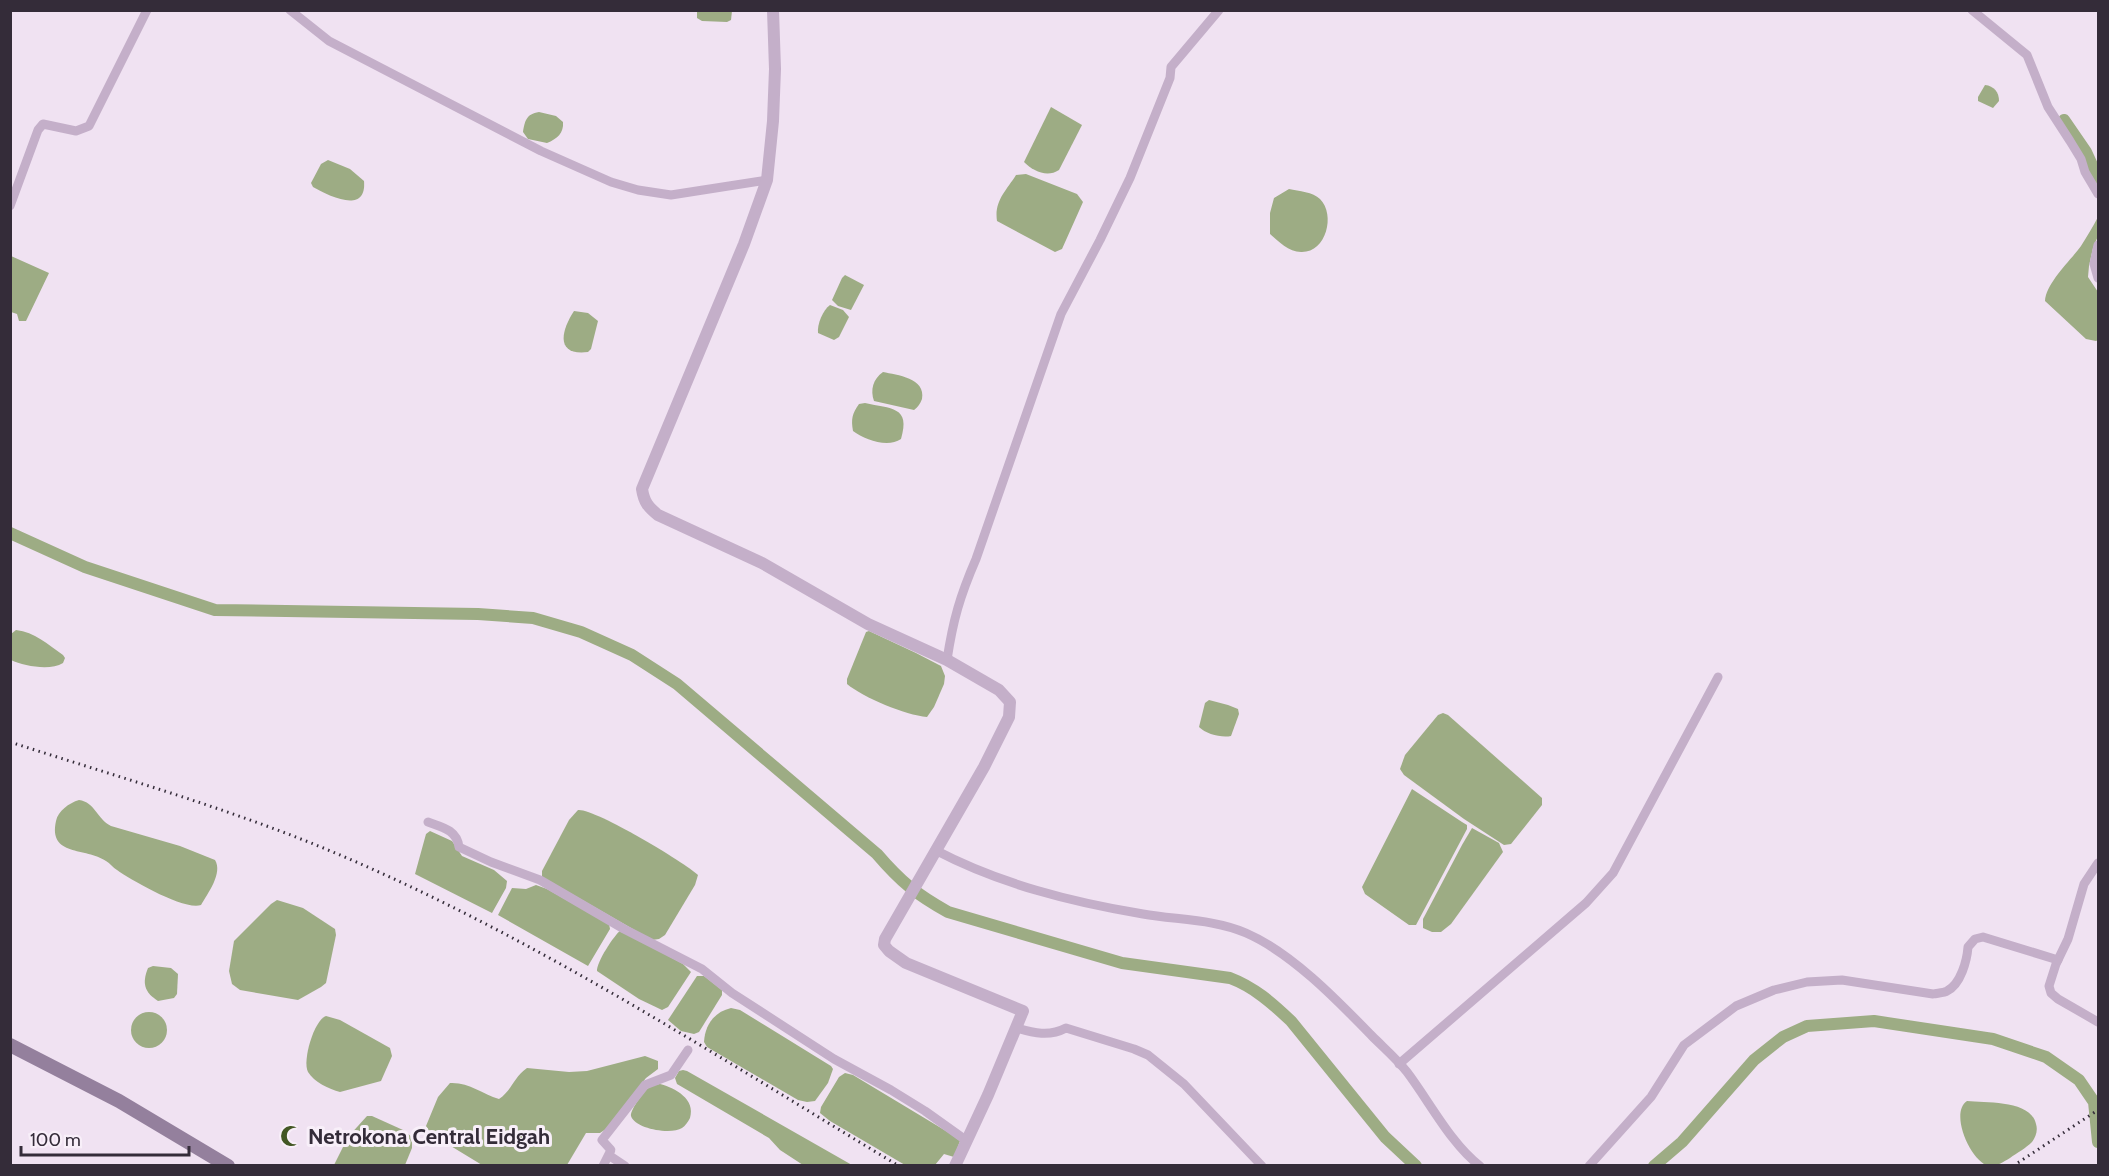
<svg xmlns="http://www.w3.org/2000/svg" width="2109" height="1176" font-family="Cabin,sans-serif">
<rect width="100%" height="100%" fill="#f0e2f2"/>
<!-- water -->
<g fill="#9dac84">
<path d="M 697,11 L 732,11 L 731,20 L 727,22 L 702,21 L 697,18 Z"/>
<path d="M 1985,85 C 1994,86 1999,92 1999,101 L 1993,108 L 1978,101 L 1978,97 Z"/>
<path d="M 1051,107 L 1082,125 L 1059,170 C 1047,178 1033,171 1024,162 Z"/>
<path d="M 539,112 L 556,116 L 563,122 C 564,133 557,139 547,143 L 528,139 L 523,132 C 525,121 526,114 539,112 Z"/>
<path d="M 328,160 L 350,169 L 364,181 C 367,215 329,196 313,187 L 311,183 L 321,164 Z"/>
<path d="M 1026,174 L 1077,194 L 1083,202 L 1062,249 L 1055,252 L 997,221 C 994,201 1006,191 1016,175 Z"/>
<path d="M 1289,189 C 1299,191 1313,192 1320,199 C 1336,215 1326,253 1301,252 C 1289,252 1278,241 1270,234 L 1270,213 L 1274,198 Z"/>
<path d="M 2098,217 L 2098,236 L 2093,248 L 2089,266 L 2088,277 L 2098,292 L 2098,340 L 2096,341 L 2086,339 L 2045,301 C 2046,283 2071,260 2081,246 C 2087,236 2093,227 2098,217 Z"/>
<path d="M 11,256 L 49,273 L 26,321 L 19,321 L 17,314 L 11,312 Z"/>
<path d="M 845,275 L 864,285 L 851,310 L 838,306 L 832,300 L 842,278 Z"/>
<path d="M 830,305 L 843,310 L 849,317 L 839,337 L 834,340 L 818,333 C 817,324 823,310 830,305 Z"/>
<path d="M 574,311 L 588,313 L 598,321 L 591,349 L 588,352 C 555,356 561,331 574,311 Z"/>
<path d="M 883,372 C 897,375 926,378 922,399 C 920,404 918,407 914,410 L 874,401 C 870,390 873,379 883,372 Z"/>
<path d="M 865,403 C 891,409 911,406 901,439 C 888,448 865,440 853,431 C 851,419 852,414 859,404 Z"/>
<path d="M 16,630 C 35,632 47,644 63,655 L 65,658 L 63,663 C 50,671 24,666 11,660 L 11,634 Z"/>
<path d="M 869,631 L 916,653 L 941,666 L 945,676 L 944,684 L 934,707 L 927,717 C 905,715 864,698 847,684 L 847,679 L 866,632 Z"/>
<path d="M 1209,700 L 1228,705 L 1238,709 L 1239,714 L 1231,736 C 1221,738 1206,734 1199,727 L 1205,703 Z"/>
<path d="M 1443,713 L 1448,715 L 1542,798 L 1542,805 L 1511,844 L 1504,845 L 1464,819 L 1404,775 L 1400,769 L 1405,755 L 1438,715 Z"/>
<path d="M 1412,789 L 1462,822 L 1467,825 L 1467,829 L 1416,925 L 1409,925 L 1365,894 L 1362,887 Z"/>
<path d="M 79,800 C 95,802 97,819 111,826 L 180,846 L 215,860 C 223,873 208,893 201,905 C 185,911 131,880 117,870 C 113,868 110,863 106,861 C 86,847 48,857 56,821 C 58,811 69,803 79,800 Z"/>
<path d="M 578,810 C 594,808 684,862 698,875 L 695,885 L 665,935 L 659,939 L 652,940 L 542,877 L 542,871 L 569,820 Z"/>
<path d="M 1472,828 L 1499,843 L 1503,852 L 1451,924 L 1441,932 L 1432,932 L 1423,928 L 1423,919 L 1462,845 Z"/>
<path d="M 430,831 L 452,841 L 462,856 L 494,870 L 507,881 L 506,888 L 492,913 L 415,874 L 426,834 Z"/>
<path d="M 536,885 L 547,889 L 609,924 L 610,929 L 588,966 L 498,915 L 512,888 L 526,889 Z"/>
<path d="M 277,900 L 303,908 L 335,929 L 336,935 L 326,983 L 321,987 L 298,1000 L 240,990 L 232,984 L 229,971 L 234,941 L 271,904 Z"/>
<path d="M 621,930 L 683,964 L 691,972 L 668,1007 L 662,1010 L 639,999 L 597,971 C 596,963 614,935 621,930 Z"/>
<path d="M 153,966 L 171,968 L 178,974 L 177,994 L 174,998 L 158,1001 C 144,992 142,983 148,968 Z"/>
<path d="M 697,976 L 704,976 L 722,990 L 722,995 L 699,1032 L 694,1034 L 681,1031 L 668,1020 Z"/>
<path d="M 731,1008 L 740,1010 L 831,1066 L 833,1069 L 828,1083 L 815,1101 L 807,1102 L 798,1100 L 707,1047 L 704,1042 C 705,1025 714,1012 731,1008 Z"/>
<circle cx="149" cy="1030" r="18"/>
<path d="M 326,1016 L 340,1020 L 390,1048 L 392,1056 L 381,1081 L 340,1092 C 329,1089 314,1082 308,1072 C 302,1061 314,1020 326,1016 Z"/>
<path d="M 645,1056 L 658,1061 L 658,1069 L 646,1078 L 606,1129 L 600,1133 L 586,1133 L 567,1165 L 482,1165 L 431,1134 L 426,1126 L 438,1097 L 450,1083 C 469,1082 482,1094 499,1099 C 513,1089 513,1078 527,1068 L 569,1072 L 587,1071 Z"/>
<path d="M 683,1070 L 687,1071 L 852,1165 L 803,1165 L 780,1150 L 769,1138 L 677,1084 L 675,1078 L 679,1071 Z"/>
<path d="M 845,1073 L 853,1075 L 951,1134 L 960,1141 L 954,1157 L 944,1154 L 935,1165 L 905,1165 L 830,1121 L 820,1113 L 821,1107 L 839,1077 Z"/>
<path d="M 660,1084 C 675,1088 696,1099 690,1118 C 688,1122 685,1126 682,1128 C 671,1135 635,1129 631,1116 C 630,1110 645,1089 651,1086 C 652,1085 659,1084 660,1084 Z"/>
<path d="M 1967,1101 C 1987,1103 2031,1100 2036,1124 C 2038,1130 2036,1137 2032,1142 C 2026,1148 2017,1153 2010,1158 C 2003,1162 1996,1167 1989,1166 C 1971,1162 1949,1113 1967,1101 Z"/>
<path d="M 367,1116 L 372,1116 L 403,1130 L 412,1137 L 412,1148 L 405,1165 L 334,1165 L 348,1137 Z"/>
</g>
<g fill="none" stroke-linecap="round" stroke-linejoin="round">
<!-- canal -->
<g stroke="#9dac84" stroke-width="12">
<path d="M 2064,120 L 2086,152 L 2098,178"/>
<path d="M 10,533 L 85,567 L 215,610 L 478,614 L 533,618 L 581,632 L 632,655 L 677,684 L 877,854 C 901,882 916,894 948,912 L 1122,963 L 1230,978 C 1254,987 1272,1003 1291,1021 L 1385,1137 L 1416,1166"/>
<path d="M 1654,1166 L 1682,1142 L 1754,1060 L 1783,1037 L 1807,1026 L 1874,1021 L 1993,1039 L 2046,1057 L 2079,1080 L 2094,1102 L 2098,1142"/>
</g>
<!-- minor -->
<g stroke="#c4afc9" stroke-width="9">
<path d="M 290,10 L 329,41 L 541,151 L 611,182 L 638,190 L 671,195 L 767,180"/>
<path d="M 1972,10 L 2027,55 L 2048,107 L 2070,141 L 2081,159 L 2085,172 L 2098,194"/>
<path d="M 10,206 L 38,130 L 43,124 L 76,131 L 89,126 L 147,10"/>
<path d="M 2098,245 L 2094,264 L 2098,278"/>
<path d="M 947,660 C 953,620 960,596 976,559 L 1061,314 L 1100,240 L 1130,178 L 1170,78 L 1171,67 L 1219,10"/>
<path d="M 428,822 C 442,827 457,830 459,847 L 491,862 L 540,880 L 624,929 L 702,969 L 732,993 L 834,1059 L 891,1090 L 925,1111 L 967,1141"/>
<path d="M 935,850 C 1000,884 1071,902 1143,914 C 1177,920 1214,919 1246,933 C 1292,953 1338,1001 1372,1036 C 1384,1048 1397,1059 1407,1072 C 1429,1101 1451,1144 1480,1166"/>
<path d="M 2098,863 L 2084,884 L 2068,939 L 2056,964 L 2049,986 L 2051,993 L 2058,999 L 2098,1022"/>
<path d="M 1017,1028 C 1034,1033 1049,1037 1066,1028 L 1134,1049 L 1148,1055 L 1184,1084 L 1262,1166"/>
<path d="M 1399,1064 L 1586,903 L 1613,873 L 1718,677"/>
<path d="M 610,1156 L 625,1166"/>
<path d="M 603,1166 L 611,1150 L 602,1140 L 645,1085 L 671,1075 L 688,1050"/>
<path d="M 1589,1166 L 1651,1097 L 1684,1045 L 1736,1006 L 1774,990 L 1807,982 L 1842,980 L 1933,994 C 1937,993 1944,993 1947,991 C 1961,984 1967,960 1968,947 L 1975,939 L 1983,937 L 2058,960"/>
</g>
<!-- tertiary -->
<path stroke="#c4afc9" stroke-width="12" d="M 773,10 L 775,69 L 773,121 L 767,180 L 744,244 L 642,489 C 644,502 648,507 658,515 L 762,563 L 868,624 L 947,660 L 999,690 L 1010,702 L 1009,717 L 984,767 L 885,939 L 884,945 L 889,951 L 906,963 L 1023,1011 L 988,1095 L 955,1166"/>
<!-- secondary -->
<path stroke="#94809d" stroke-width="14" d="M 10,1045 L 119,1101 L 228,1166"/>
<!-- rail -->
<g stroke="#342c39" stroke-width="3" stroke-dasharray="1.5 4.5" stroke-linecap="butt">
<path d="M 10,742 C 112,775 217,805 316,845 C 522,929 710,1052 899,1166"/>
<path d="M 2013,1166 L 2098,1110"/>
</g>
</g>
<!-- icons -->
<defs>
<symbol id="mosque-bare" viewBox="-9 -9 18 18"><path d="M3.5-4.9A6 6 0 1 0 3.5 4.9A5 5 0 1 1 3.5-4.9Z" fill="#435725" stroke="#f8eff9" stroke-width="2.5" paint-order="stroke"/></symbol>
</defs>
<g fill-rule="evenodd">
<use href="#mosque-bare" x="276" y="1121" width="30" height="30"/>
</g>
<g text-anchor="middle" stroke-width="6" stroke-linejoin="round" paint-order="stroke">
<!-- poi labels -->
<g font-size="22" font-weight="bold" fill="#342c39" stroke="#f8eff9" text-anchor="start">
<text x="308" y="1144">Netrokona Central Eidgah</text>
</g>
</g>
<!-- border -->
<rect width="2109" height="1176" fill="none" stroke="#342c39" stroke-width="24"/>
<!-- scale -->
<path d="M21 1146v9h168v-9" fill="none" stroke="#342c39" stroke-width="3"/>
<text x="30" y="1146" font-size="18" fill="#342c39" stroke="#f8eff9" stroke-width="4.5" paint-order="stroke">100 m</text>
</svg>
